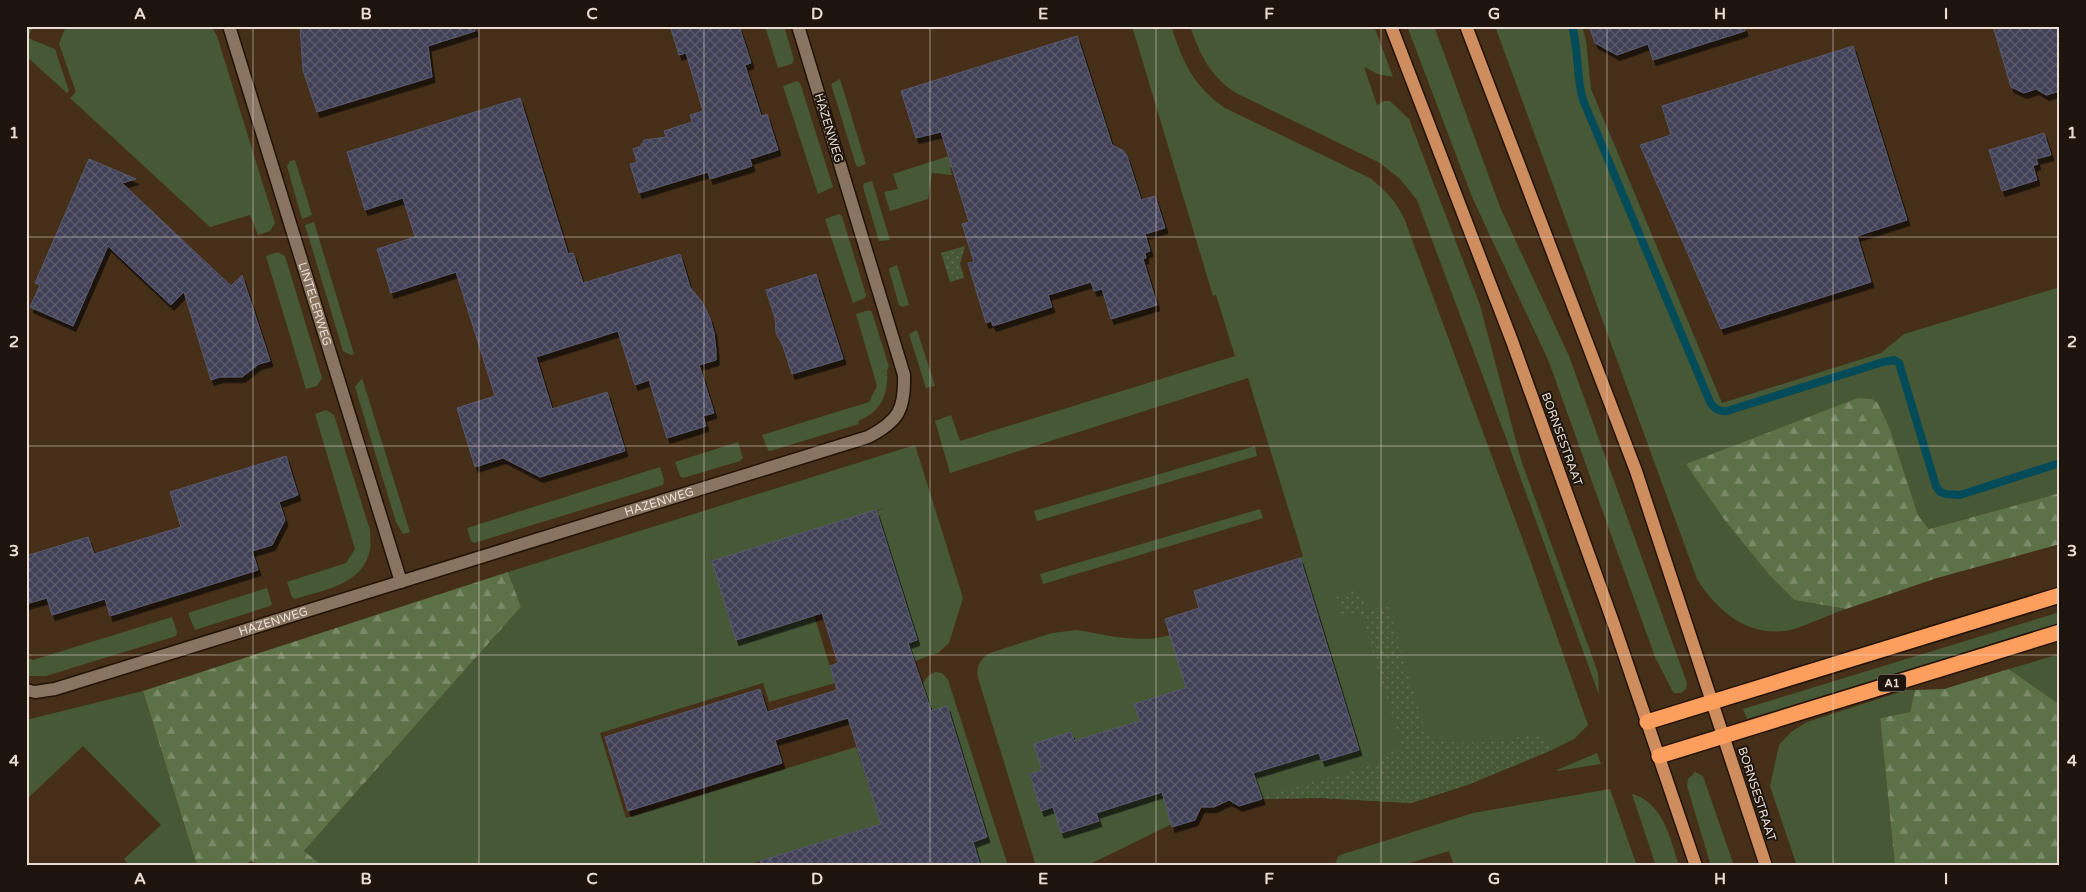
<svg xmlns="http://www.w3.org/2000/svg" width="2086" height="892" font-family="'Varela Round',sans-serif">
<defs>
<pattern id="forest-firs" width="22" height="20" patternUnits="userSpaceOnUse" patternTransform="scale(1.25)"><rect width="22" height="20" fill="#5c7148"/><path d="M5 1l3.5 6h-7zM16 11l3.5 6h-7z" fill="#7b8b6a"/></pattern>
<pattern id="garden-dots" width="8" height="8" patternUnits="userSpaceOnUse" patternTransform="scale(1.25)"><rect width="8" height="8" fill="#475837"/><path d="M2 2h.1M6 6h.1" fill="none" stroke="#627053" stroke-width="1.8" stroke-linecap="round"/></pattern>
<pattern id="building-cross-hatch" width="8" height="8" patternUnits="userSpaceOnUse" patternTransform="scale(1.25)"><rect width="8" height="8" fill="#414056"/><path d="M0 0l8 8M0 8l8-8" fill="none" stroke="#5c5b6d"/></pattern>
<filter id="shadow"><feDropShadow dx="3" dy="5.5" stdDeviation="0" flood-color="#0009"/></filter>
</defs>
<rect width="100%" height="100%" fill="#3c2a19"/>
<!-- built -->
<rect fill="#452f18" x="26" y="26" width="2034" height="840"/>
<!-- green -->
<g fill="#475837">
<path d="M 26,26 L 32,28 L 28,38 L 55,49 L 69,91 L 67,93 L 26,56 Z"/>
<path d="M 66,26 L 211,26 L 217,36 L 275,223 L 270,231 L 258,235 L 250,215 L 210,227 L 70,98 L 76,92 L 59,44 Z"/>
<path d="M 765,26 L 784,26 L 794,60 L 792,64 L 778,68 Z"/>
<path d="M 1132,26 L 1171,26 C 1183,62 1193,86 1225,108 L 1370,178 C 1385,190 1396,201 1404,218 L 1528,554 L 1588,725 L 1574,739 L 1554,749 L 1470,784 L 1411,803 L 1321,798 L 1261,799 L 1253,773 L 1319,753 L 1322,761 L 1359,749 L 1300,558 L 1303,556 L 1248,378 L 950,473 L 935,421 L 951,415 L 960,441 L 1235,356 L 1216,295 L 1213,296 Z"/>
<path d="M 1190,26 L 1374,26 L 1393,77 L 1378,74 L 1364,67 L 1377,105 L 1384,101 L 1390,101 L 1409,119 L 1480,305 L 1521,460 L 1598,673 L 1599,695 L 1506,438 L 1417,200 L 1400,179 L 1380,163 L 1238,94 C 1211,78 1200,55 1190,26 Z"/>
<path d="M 1407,26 L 1434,26 L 1500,207 L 1569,356 L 1687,683 L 1686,689 L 1681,693 L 1674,693 L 1672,690 L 1655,657 L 1549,362 L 1472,197 Z"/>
<path d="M 1495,26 L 1582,26 L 1586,40 L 1591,89 L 1722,403 L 1881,353 L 1904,334 L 2060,287 L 2060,493 L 1929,529 L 1918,515 L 1890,429 L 1878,403 L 1751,552 L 1770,576 L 1794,600 L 1846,609 C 1830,614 1800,629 1785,631 C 1745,636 1716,609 1697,579 Z"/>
<path d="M 840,79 L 866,164 L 858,167 L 856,165 L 831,84 Z"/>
<path d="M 797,81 L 800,83 L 833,187 L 818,194 L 783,86 Z"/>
<path d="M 967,150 L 971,161 L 950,168 L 952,175 L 932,173 L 928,199 L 890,211 L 884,192 L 898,189 L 893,174 Z"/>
<path d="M 295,160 L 312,215 L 302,219 L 287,166 L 290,161 Z"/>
<path d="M 872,181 L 890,240 L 879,241 L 863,187 L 864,183 Z"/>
<path d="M 839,214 L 842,216 L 866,295 L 865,298 L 853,303 L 825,219 Z"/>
<path d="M 314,222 L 354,354 L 351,355 L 343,351 L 305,225 Z"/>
<path d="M 277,252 L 285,256 L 322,378 L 317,386 L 306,389 L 266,256 Z"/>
<path d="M 897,265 L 909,305 L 902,307 L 899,305 L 889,270 L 890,268 Z"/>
<path d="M 869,310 L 872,312 L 889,367 L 887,370 C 889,394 881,412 858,421 L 859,424 L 770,451 L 768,450 L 762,435 L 869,402 L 877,386 L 856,314 Z"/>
<path d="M 917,330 L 935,386 L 926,388 L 909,334 Z"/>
<path d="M 362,378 L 410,532 L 403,534 L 396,522 L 355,387 Z"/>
<path d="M 326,410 L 334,415 L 370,530 C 370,537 371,544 370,550 C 363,585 323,590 295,599 L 292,597 L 287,582 L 346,563 L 355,549 L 315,414 Z"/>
<path d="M 738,442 L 743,458 L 740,461 L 683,478 L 680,476 L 675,462 Z"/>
<path d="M 915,445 L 963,598 L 949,643 L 938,653 L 903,665 L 897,646 L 923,637 L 916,639 L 877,511 L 884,508 L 713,561 L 710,553 L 739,647 L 737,639 L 814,615 L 835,683 L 769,702 L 763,683 L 600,733 L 626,818 L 856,747 L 881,824 L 821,842 L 825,859 L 804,847 L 744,866 L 323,866 L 304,851 L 521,607 L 508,572 Z"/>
<path d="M 1255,446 L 1257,456 L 1037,521 L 1034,511 Z"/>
<path d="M 660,467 L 664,480 L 663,485 L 474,543 L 471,541 L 467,528 Z"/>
<path d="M 1260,509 L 1263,518 L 1043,584 L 1040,574 Z"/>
<path d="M 267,588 L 272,604 L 270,606 L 195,630 L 188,613 Z"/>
<path d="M 2060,612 L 2060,623 L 1747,719 L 1743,709 Z"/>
<path d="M 172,617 L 177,632 L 176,636 L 46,676 L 26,676 L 26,657 L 33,660 Z"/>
<path d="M 1077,630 C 1107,635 1140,644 1170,635 L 1186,688 L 1135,704 L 1140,721 L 1074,741 L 1071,733 L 1034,744 L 1042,770 L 1030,774 L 1041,811 L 1053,807 L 1061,833 L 1098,822 L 1096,813 L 1162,792 L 1172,824 L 1086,866 L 1036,866 L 978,678 C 976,667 980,658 990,653 L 1052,633 Z"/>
<path d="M 2060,654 L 2060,705 L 2009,669 Z"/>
<path d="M 935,672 L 942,673 L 948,680 L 1008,866 L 980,866 L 973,842 L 987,837 L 947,706 L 918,715 C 920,700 919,677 935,672 Z"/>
<path d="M 1906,690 L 1915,690 L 1910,712 L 1880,718 L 1895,866 L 1797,866 L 1770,786 L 1779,745 L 1791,732 L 1807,722 Z"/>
<path d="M 143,691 L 197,866 L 127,866 L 128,864 L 124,859 L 161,825 L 83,746 L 26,800 L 26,720 Z"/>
<path d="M 1597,753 L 1601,764 L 1557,771 L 1557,770 Z"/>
<path d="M 1695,772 L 1703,776 L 1734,866 L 1711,866 L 1687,786 L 1688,779 Z"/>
<path d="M 1610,789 L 1637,866 L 1484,866 C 1473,862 1465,866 1454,866 L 1449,851 L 1400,866 L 1335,866 L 1337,858 L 1340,855 L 1473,813 Z"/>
<path d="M 1632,794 C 1663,802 1671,840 1679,866 L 1656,866 Z"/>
</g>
<!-- forest -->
<g fill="url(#forest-firs)">
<path d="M 1858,398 L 1872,399 L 1878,403 L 1890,429 L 1918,515 L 1929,529 L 2060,493 L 2060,544 L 1937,578 L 1846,609 L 1794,600 L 1770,576 L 1724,519 L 1686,464 Z"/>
<path d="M 508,572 L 521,607 L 304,851 L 323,866 L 259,866 L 253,861 L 239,866 L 197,866 L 143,691 Z"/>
<path d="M 2009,669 L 2060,705 L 2060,866 L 1895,866 L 1880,718 L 1910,712 L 1915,690 L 1944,689 Z"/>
</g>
<!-- garden -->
<g fill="url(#garden-dots)">
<path d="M 965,246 L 960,264 L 964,278 L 950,282 L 941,253 Z"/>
<path d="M 1360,589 L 1367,611 L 1388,605 L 1424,726 C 1429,732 1432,736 1438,739 C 1450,745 1487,742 1501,740 C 1517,738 1531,732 1547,738 L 1552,750 L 1467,785 L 1411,803 L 1321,798 L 1261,799 L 1261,797 L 1386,761 L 1384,754 L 1402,747 L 1360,612 L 1342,615 L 1336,596 Z"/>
</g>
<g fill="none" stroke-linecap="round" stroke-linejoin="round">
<!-- stream -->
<path stroke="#034b58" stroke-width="8" d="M 1572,26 C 1579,50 1576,76 1583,100 L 1710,402 C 1714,409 1719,412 1727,411 L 1883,362 L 1894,360 L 1899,363 L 1936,486 L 1940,492 L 1946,494 L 1960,495 L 2060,463"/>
</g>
<!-- building -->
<g fill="url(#building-cross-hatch)" stroke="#58586f" filter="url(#shadow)">
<path d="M 300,26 L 474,26 L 475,31 L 428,46 L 432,77 L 317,112 L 303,70 Z"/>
<path d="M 670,26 L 739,26 L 751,63 L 745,65 L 761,116 L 767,114 L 778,150 L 750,159 L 752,166 L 710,179 L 708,172 L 639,193 L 630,164 L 637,162 L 633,149 L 641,146 L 644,140 L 666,137 L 664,131 L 692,122 L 690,115 L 703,111 L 686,53 L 679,55 Z"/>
<path d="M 1589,26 L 1744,26 L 1745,31 L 1653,60 L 1648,44 L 1617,55 L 1595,43 Z"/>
<path d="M 1993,26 L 2057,26 L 2060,36 L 2060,91 L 2046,95 L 2036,89 L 2024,93 L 2011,87 Z"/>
<path d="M 1077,36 L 1112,145 L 1124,151 L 1127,156 L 1141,200 L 1155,196 L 1165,228 L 1145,234 L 1150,251 L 1145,253 L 1146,258 L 1143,259 L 1157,305 L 1111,319 L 1102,289 L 1094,291 L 1091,282 L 1048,295 L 1052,307 L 993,326 L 991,321 L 986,323 L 968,263 L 974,262 L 962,224 L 969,222 L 941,132 L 916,138 L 901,91 Z"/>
<path d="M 1853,46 L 1907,220 L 1857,236 L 1871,282 L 1721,329 L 1640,145 L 1671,135 L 1662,106 Z"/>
<path d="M 520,98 L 568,254 L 573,253 L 583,283 L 680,254 L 690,287 L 702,302 L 710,318 L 714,333 L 716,351 L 716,360 L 699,365 L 714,413 L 703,416 L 706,426 L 667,438 L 649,380 L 635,385 L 618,331 L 536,357 L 552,409 L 607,392 L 625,451 L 540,477 L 503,458 L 475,467 L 457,408 L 495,396 L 456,272 L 391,293 L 377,249 L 415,237 L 403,198 L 365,210 L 347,152 Z"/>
<path d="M 2044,133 L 2051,155 L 2036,159 L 2038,164 L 2033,166 L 2037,180 L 2002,191 L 1989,150 Z"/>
<path d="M 89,159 L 136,179 L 122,183 L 231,286 L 242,275 L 270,361 L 259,364 L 242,377 L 220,377 L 211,380 L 184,292 L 171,305 L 108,246 L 73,326 L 30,307 L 40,285 L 35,283 Z"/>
<path d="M 816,274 L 843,359 L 792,374 L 783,346 L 776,333 L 775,318 L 766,290 Z"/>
<path d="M 286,456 L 298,495 L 279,502 L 285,520 L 272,545 L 252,551 L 258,570 L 110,616 L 105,599 L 52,615 L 47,598 L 26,604 L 26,556 L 88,537 L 94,554 L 181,527 L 170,492 Z"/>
<path d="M 876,510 L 917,640 L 908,643 L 931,711 L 947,706 L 987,837 L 973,842 L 980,866 L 761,866 L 760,861 L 881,824 L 848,718 L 775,740 L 782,763 L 628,811 L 605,737 L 760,689 L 767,712 L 837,690 L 830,666 L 838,663 L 822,613 L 736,640 L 712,561 Z"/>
<path d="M 1300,558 L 1359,750 L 1322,761 L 1319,753 L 1253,773 L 1262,799 L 1239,806 L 1229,800 L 1214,807 L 1201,807 L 1195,820 L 1172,827 L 1162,792 L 1096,813 L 1099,821 L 1061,833 L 1053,807 L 1041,811 L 1030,774 L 1042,770 L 1034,744 L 1071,732 L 1074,741 L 1140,721 L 1134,704 L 1186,688 L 1165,619 L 1199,608 L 1194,591 Z"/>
</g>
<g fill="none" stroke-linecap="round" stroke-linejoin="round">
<defs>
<g id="minor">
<path id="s1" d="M 229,26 L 401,582"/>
<path id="s2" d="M 26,690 L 35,692 L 55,689 L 868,437 C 899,421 905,409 904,375 L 798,26"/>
</g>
<g id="primary">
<path d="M 1391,26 L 1512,341 L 1613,622 L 1696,866"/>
<path d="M 1466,26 L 1636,471 L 1766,866"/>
</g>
<g id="motorway">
<path d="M 1647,722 L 2060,595"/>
<path d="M 1659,756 L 2060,632"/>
</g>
</defs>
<!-- minor casing -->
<use href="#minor" stroke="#221203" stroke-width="15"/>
<!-- primary casing -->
<use href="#primary" stroke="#221203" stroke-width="15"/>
<!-- motorway casing -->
<use href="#motorway" stroke="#221203" stroke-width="18"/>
<!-- minor -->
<use href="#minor" stroke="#897461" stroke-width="12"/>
<!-- primary -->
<use href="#primary" stroke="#ce8d5f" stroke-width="12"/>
<!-- motorway -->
<use href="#motorway" stroke="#fc9e5d" stroke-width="15"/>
</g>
<!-- grid -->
<path fill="none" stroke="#e9ddd3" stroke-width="1" stroke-opacity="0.55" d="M 253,26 L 253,866M 479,26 L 479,866M 704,26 L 704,866M 930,26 L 930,866M 1156,26 L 1156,866M 1381,26 L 1381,866M 1607,26 L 1607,866M 1833,26 L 1833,866M 26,237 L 2060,237M 26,446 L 2060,446M 26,655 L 2060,655"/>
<g text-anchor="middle" stroke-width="4" stroke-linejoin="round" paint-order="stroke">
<!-- shield labels -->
<rect fill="#1d150d" stroke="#aca198" stroke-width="1" x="1878" y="674.5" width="28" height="17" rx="4"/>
<g font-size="11" font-weight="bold" fill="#e9ddd3">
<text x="1892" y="687">A1</text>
</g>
<!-- street labels -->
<g font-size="12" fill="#e9ddd3" stroke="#1d150d">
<text transform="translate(829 128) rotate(73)" y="4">HAZENWEG</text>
<text dy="4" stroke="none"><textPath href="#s1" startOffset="291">LINTELERWEG</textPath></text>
<text transform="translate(1562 439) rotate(70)" y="4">BORNSESTRAAT</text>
<text dy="4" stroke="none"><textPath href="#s2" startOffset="662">HAZENWEG</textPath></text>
<text dy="4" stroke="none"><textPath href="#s2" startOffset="258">HAZENWEG</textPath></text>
<text transform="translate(1757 794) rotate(72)" y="4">BORNSESTRAAT</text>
</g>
</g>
<!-- border -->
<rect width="2086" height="892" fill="none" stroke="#1d150d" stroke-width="55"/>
<rect x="28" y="28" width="2030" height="836" fill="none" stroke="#e9ddd3" stroke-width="2"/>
<g font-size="16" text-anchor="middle" font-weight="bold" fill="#e9ddd3">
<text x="140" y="19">A</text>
<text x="366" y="19">B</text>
<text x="592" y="19">C</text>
<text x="817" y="19">D</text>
<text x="1043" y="19">E</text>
<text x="1269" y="19">F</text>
<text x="1494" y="19">G</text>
<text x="1720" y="19">H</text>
<text x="1946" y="19">I</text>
<text x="14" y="138">1</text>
<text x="2072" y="138">1</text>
<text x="14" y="347">2</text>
<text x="2072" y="347">2</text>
<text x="14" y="556">3</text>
<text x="2072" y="556">3</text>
<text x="14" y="766">4</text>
<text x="2072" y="766">4</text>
<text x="140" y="884">A</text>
<text x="366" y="884">B</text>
<text x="592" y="884">C</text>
<text x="817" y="884">D</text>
<text x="1043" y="884">E</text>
<text x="1269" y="884">F</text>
<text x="1494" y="884">G</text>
<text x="1720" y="884">H</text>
<text x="1946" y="884">I</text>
</g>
</svg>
